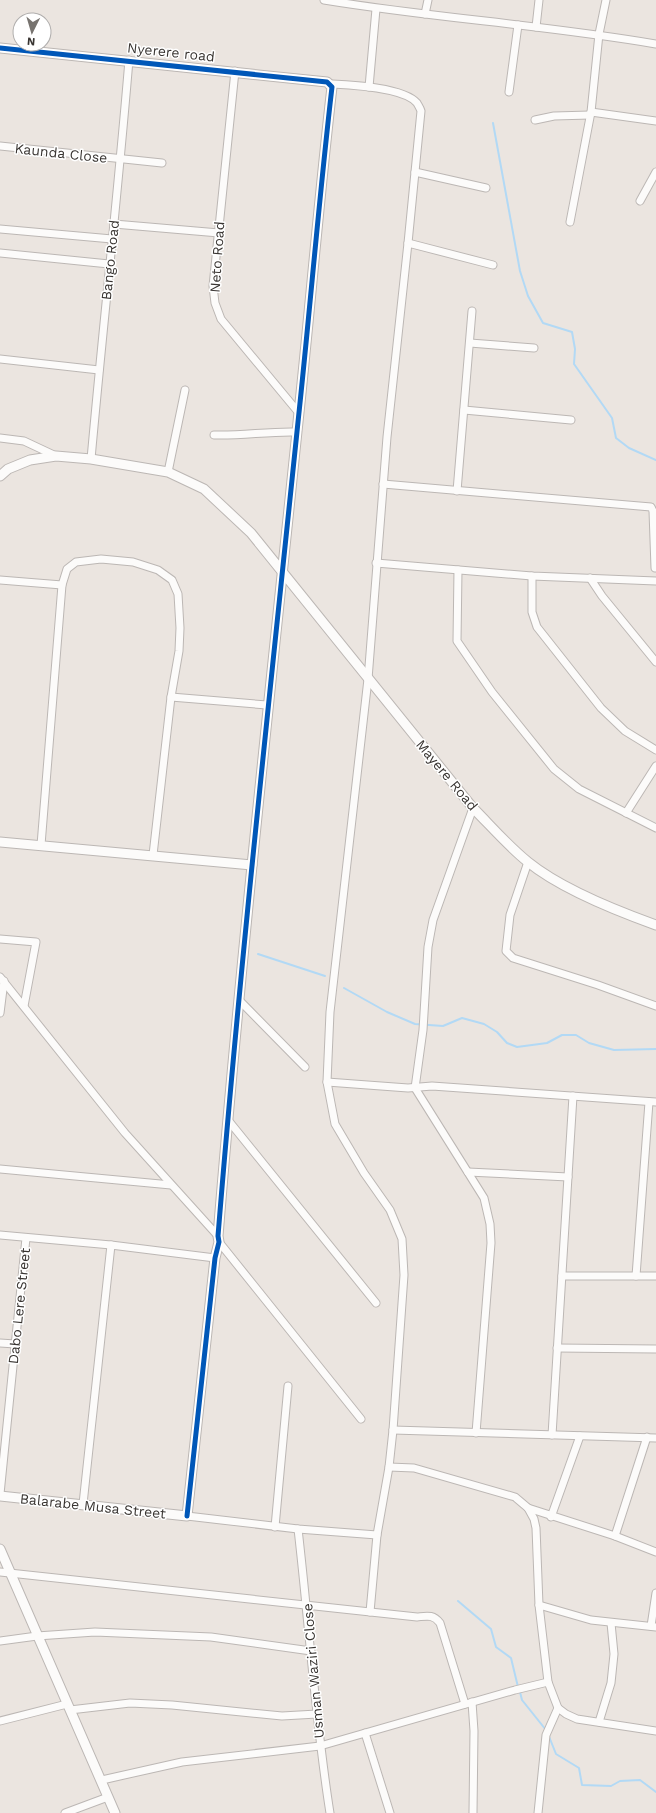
<svg xmlns="http://www.w3.org/2000/svg" width="656" height="1813" font-family="'Work Sans',sans-serif">
<rect width="100%" height="100%" fill="#ebe5e0"/>
<g fill="none" stroke-linecap="round" stroke-linejoin="round">
<!-- stream -->
<g stroke="#b2d9f5" stroke-width="2">
<path d="M 493,123 L 520,271 L 528,296 L 543,323 L 572,332 L 575,349 L 574,364 L 612,418 L 616,438 L 629,448 L 656,460"/>
<path d="M 258,954 L 325,976"/>
<path d="M 344,988 L 387,1012 L 415,1024 L 443,1026 L 462,1018 L 484,1024 L 497,1032 L 507,1043 L 517,1047 L 547,1043 L 562,1035 L 576,1035 L 589,1043 L 614,1050 L 656,1049"/>
<path d="M 458,1601 L 491,1629 L 496,1647 L 511,1658 L 518,1687"/>
<path d="M 520,1692 L 522,1700 L 546,1730"/>
<path d="M 548,1734 L 556,1754 L 579,1768 L 582,1785 L 611,1786 L 620,1781 L 640,1780 L 656,1792"/>
</g>
<defs>
<g id="minor">
<path d="M 324,0 C 434,18 546,25 656,44"/>
<path d="M 425,14 L 428,0"/>
<path d="M 536,27 L 539,0"/>
<path d="M 235,71 L 213,286 L 215,303 L 221,319 L 299,413"/>
<path d="M 330,84 C 350,85 403,87 417,103 C 418,105 420,108 421,111 L 408,243 L 387,437 L 368,679 L 330,1012 L 327,1082 L 335,1124 L 364,1173 L 390,1210 L 402,1239 L 404,1275 L 393,1430 L 389,1467 L 377,1535 L 370,1612"/>
<path d="M 369,87 L 376,9"/>
<path d="M 509,92 L 518,25"/>
<path d="M 591,112 L 656,121"/>
<path d="M 535,120 L 554,116 L 590,115"/>
<path d="M 0,146 L 162,163"/>
<path d="M 415,172 L 486,188"/>
<path d="M 640,201 L 656,172"/>
<path d="M 570,222 L 591,112 L 599,34 L 606,0"/>
<path d="M 114,224 L 219,233"/>
<path d="M 0,229 L 112,239"/>
<path d="M 408,243 L 493,265"/>
<path d="M 0,253 L 109,264"/>
<path d="M 470,343 L 534,348"/>
<path d="M 0,359 L 99,370"/>
<path d="M 464,410 L 571,420"/>
<path d="M 214,435 C 242,436 269,431 297,432"/>
<path d="M 0,438 L 24,441 L 56,456"/>
<path d="M 91,459 C 103,326 118,193 129,60"/>
<path d="M 168,472 L 185,390"/>
<path d="M 383,484 L 651,507 L 653,511 L 655,568"/>
<path d="M 457,491 L 472,311"/>
<path d="M 376,563 L 532,576 L 656,581"/>
<path d="M 458,570 L 457,641 L 492,692 L 554,769 L 579,789 L 656,828"/>
<path d="M 532,576 L 532,612 L 537,627 L 601,708 L 625,731 L 656,750"/>
<path d="M 590,578 L 602,596 L 656,662"/>
<path d="M 0,580 L 62,585"/>
<path d="M 171,697 L 267,705"/>
<path d="M 473,808 L 433,920 L 428,947 L 423,1030 L 415,1088 L 484,1198 L 490,1224 L 491,1243 L 476,1433"/>
<path d="M 626,813 L 656,766"/>
<path d="M 41,845 L 62,585 L 67,569 L 76,562 L 101,559 L 133,562 L 158,570 L 172,580 L 178,594 L 180,628 L 179,651 L 171,697 L 153,855"/>
<path d="M 528,862 L 510,915 L 506,951 L 513,958 L 598,985 L 656,1006"/>
<path d="M 0,939 L 36,942 L 24,1006"/>
<path d="M 0,977 L 125,1133 L 218,1236"/>
<path d="M 239,1000 L 305,1067"/>
<path d="M 0,1013 L 4,981"/>
<path d="M 327,1082 L 408,1088 L 432,1086 L 656,1102"/>
<path d="M 228,1120 L 376,1303"/>
<path d="M 0,1169 L 171,1185"/>
<path d="M 468,1172 L 568,1177"/>
<path d="M 0,1235 L 111,1245 L 215,1258"/>
<path d="M 219,1242 L 361,1419"/>
<path d="M 562,1276 L 656,1276"/>
<path d="M 636,1276 L 649,1102"/>
<path d="M 0,1343 L 15,1344"/>
<path d="M 557,1348 L 656,1349"/>
<path d="M 393,1430 L 656,1438"/>
<path d="M 552,1435 L 573,1096"/>
<path d="M 389,1467 L 414,1468 L 515,1497 L 528,1508 L 534,1519 L 536,1528 L 539,1605 L 548,1682 L 558,1708 L 566,1714 L 577,1719 L 656,1731"/>
<path d="M 0,1494 L 26,1238"/>
<path d="M 83,1504 L 111,1245"/>
<path d="M 528,1508 L 615,1536 L 656,1552"/>
<path d="M 187,1516 L 298,1529 L 377,1535"/>
<path d="M 551,1517 L 580,1436"/>
<path d="M 275,1527 L 288,1386"/>
<path d="M 298,1529 C 309,1624 315,1719 330,1813"/>
<path d="M 615,1536 L 647,1437"/>
<path d="M 0,1572 L 417,1617 C 427,1616 433,1614 440,1623 L 465,1704"/>
<path d="M 539,1605 L 591,1620 L 656,1627"/>
<path d="M 651,1626 L 656,1593"/>
<path d="M 0,1641 L 37,1636 L 95,1632 L 211,1637 L 311,1651"/>
<path d="M 472,1702 L 474,1731 L 473,1813"/>
<path d="M 70,1710 L 130,1703 L 172,1705 L 282,1716 L 317,1714"/>
<path d="M 0,1721 L 67,1704"/>
<path d="M 599,1722 L 611,1683 L 614,1654 L 611,1623"/>
<path d="M 365,1733 L 390,1813"/>
<path d="M 102,1780 L 182,1762 L 320,1746 L 515,1690 L 548,1682"/>
<path d="M 65,1813 L 108,1797"/>
<path d="M 538,1813 L 546,1735 L 558,1708"/>
</g>
<g id="tertiary">
<path d="M 0,48 L 327,82 L 332,87 C 319,198 310,310 298,422 C 270,693 240,964 218,1236 L 219,1242 L 215,1258 L 187,1516 L 0,1496"/>
<path d="M 0,476 L 8,469 L 30,460 L 56,456 L 91,459 L 168,472 L 204,489 L 251,533 L 473,808 C 491,826 508,846 528,862 C 560,888 617,911 656,925"/>
<path d="M 0,842 L 252,865"/>
<path d="M 0,1549 L 115,1813"/>
</g>
</defs>
<!-- minor casing -->
<use href="#minor" stroke="#bcb7b4" stroke-width="9"/>
<!-- tertiary casing -->
<use href="#tertiary" stroke="#bcb7b4" stroke-width="11"/>
<!-- minor -->
<use href="#minor" stroke="#fcfbfa" stroke-width="7"/>
<!-- tertiary -->
<use href="#tertiary" stroke="#fcfbfa" stroke-width="9"/>
<defs>
<path id="cycleway" d="M 0,48 L 327,82 L 332,87 C 319,198 310,310 298,422 C 270,693 240,964 218,1236 L 219,1242 L 215,1258 L 187,1516"/>
</defs>
<!-- cycleway casing -->
<use href="#cycleway" stroke="#fff" stroke-width="8"/>
<!-- cycleway -->
<use href="#cycleway" stroke="#0057b8" stroke-width="5"/>
</g>
<g text-anchor="middle" stroke-width="3" stroke-linejoin="round" paint-order="stroke">
<!-- street labels -->
<g font-size="14" fill="#393532" stroke="#fff">
<text transform="translate(171 52) rotate(6)" y="5">Nyerere road</text>
<text transform="translate(61 153) rotate(6)" y="5">Kaunda Close</text>
<text transform="translate(217 257) rotate(-86)" y="5">Neto Road</text>
<text transform="translate(110 260) rotate(-84)" y="5">Bango Road</text>
<text transform="translate(447 775) rotate(50)" y="5">Mayere Road</text>
<text transform="translate(19 1306) rotate(-84)" y="5">Dabo Lere Street</text>
<text transform="translate(93 1506) rotate(6)" y="5">Balarabe Musa Street</text>
<text transform="translate(313 1671) rotate(-95)" y="5">Usman Waziri Close</text>
</g>
</g>
<!-- north arrow -->
<g transform="translate(32 32) rotate(185)"><circle r="19" fill="#ffffff" stroke="#b0aead"/>
<path d="M0-3L7 15L0 10L-7 15Z" fill="#77736f"/>
<text y="-6" font-size="11" font-weight="bold" text-anchor="middle" fill="#393532">N</text>
</g>
</svg>
